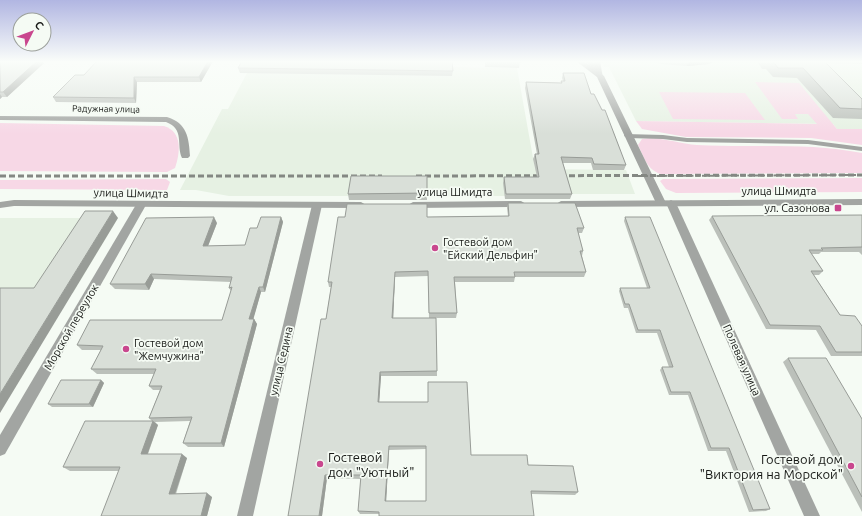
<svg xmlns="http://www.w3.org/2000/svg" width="862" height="516" font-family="Ubuntu,sans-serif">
<rect width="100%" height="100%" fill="#f5fbf4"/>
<!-- built -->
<g fill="#e6f1e3">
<path d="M 604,61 L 862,61 L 862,129 L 837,129 L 833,124 L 636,121 L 609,67 L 604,67 L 602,62 Z"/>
<path d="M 453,67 L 517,68 L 535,169 L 626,170 L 635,194 L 568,194 L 568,196 L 229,196 L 196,190 L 180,190 L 222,109 L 228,109 L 247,73 L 452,76 Z"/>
<path d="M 0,218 L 118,218 L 73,293 L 0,294 Z"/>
</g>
<!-- green -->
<g fill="#f7d8e6">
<path d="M 755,82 L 799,83 L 837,129 L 862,129 L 862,145 L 811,138 L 686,137 L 642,129 L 636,121 L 817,124 L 808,114 L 795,114 L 798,119 L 782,119 Z"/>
<path d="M 659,92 L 745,93 L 765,120 L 673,119 Z"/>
<path d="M 0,123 L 164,126 C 183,132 180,153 175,168 L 167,172 L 0,171 Z"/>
<path d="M 642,139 C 660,136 679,144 697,145 C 752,148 807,142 862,153 L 862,173 L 661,174 C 647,170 644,157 638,145 Z"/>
<path d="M 862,178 L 862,192 L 676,193 L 666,189 L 660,181 L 663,179 Z"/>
<path d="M 166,179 L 170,182 L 167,190 L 0,189 L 0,180 Z"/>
</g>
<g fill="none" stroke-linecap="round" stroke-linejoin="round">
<!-- service -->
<g fill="#a2a5a2" fill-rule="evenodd">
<path d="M 586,61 L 592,61 L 603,76 L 602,77 L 598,77 Z"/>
<path d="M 625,134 L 663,135 L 687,138 L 808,140 L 862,147 L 862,151 L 808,144 L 687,142 L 663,139 L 628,138 L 624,136 Z"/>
</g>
<!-- pedestrian -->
<path fill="#a2a5a2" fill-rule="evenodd" d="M 593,61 L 600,61 L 603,78 L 596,76 Z"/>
<!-- minor -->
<g fill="#a2a5a2" fill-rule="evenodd">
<path d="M 576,61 L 584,61 L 604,76 L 666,203 L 665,205 L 661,206 L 656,203 L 597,77 Z"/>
<path d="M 0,116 L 167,117 C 187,123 189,138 190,156 L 188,158 L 182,158 C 176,145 185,129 166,122 L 0,120 Z"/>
<path d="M 671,200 L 676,203 L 820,516 L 804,516 L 666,203 Z"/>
<path d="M 141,202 L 146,205 L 5,454 L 0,456 L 0,435 L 137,203 Z"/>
<path d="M 317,202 L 322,205 L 253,516 L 237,516 L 312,205 Z"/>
</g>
<!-- tertiary -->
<g fill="#a2a5a2" fill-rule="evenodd">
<path d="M 862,199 L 862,205 L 561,207 L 556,204 L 561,201 Z"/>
<path d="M 14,200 L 361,202 L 366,205 L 361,208 L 14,206 L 0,208 L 0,202 Z"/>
<path d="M 521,201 L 526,204 L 521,207 L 413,208 L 408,205 L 413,202 Z"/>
</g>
<!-- rail-far1 -->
<path stroke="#848883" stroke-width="2" stroke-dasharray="4.5 2" stroke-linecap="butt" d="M 637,176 L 862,175"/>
<!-- rail -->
<g stroke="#848883" stroke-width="3" stroke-dasharray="6 3" stroke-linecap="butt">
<path d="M 0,176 L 382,176"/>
<path d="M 416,176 L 862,175"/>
</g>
</g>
<!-- wall -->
<g fill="#bbc0ba" fill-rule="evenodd">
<path d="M 0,61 L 42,61 L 44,63 L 7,97 L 2,97 L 0,99 Z"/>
<path d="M 213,61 L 201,82 L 137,82 L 136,103 L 56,102 L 53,97 L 84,75 Z"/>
<path d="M 485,61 L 520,61 L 520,62 L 519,68 L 485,67 Z"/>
<path d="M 652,61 L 715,61 L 709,64 L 687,66 L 661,64 Z"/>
<path d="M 757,61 L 862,61 L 862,64 L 826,63 L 862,99 L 862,119 L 833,118 L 797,78 L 773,77 L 766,69 L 762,69 Z"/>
<path d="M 238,68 L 453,71 L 452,76 L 240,73 Z"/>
<path d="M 563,73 L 591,94 L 626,165 L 624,170 L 593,170 L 591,163 L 563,163 L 572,194 L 570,199 L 505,199 L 503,183 L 504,177 L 537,177 L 533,159 L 535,154 L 537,154 L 525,88 L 526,82 L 561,83 L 561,81 L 563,81 L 562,78 Z"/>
<path d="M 427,176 L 427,200 L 349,200 L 348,194 Z"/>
<path d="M 508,203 L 584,228 L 582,233 L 578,233 L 583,251 L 582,256 L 586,272 L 584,277 L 515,277 L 514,282 L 455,282 L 457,313 L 456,318 L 429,318 L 428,276 L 395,277 L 393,318 L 436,318 L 437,376 L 381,376 L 379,402 L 471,455 L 528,465 L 578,492 L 575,495 L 532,494 L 379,514 L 360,514 L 358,511 L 361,479 L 327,478 L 322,516 L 288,516 L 326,319 L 331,287 L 329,287 L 328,282 L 427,217 L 508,216 L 507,208 ZM 426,449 L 426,501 L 386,501 L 389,450 Z"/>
<path d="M 862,215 L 862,255 L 859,252 L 821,252 L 819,254 L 812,254 L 823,271 L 819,275 L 814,275 L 840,315 L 862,326 L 862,356 L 831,356 L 816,330 L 766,329 L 709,220 L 712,216 Z"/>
<path d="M 281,217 L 283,222 L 265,292 L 261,292 L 253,319 L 254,319 L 257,324 L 224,447 L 188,447 L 183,443 L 190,421 L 155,422 L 158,425 L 148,454 L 187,458 L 176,494 L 212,497 L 207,516 L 118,471 L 70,471 L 63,467 L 152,421 L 149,418 L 160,390 L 153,390 L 149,386 L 154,374 L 97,374 L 91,369 L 101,350 L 82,350 L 77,345 L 222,320 L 231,291 L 229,288 L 231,282 L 154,279 L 149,290 L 115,289 L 110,284 L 217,223 L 208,246 L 245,245 L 257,228 Z"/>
<path d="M 625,217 L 770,509 L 766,511 L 749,512 L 726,451 L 708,451 L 688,395 L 669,395 L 660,370 L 662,367 L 669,367 L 657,333 L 636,333 L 628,308 L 624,308 L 619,291 L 620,288 L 647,288 L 624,221 Z"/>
<path d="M 788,358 L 862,419 L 862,512 L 783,362 Z"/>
<path d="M 101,380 L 104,383 L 93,407 L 52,407 L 48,404 Z"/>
</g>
<!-- shaded-wall -->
<g fill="#989c97">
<path d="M 37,61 L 42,61 L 44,63 L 7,97 L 3,92 Z"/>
<path d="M 208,61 L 213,61 L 201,82 L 199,77 Z"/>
<path d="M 689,61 L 715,61 L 709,64 L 687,66 Z"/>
<path d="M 134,77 L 137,82 L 136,103 L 134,98 Z"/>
<path d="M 0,94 L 2,97 L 0,99 Z"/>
<path d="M 113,211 L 118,218 L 0,413 L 0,394 Z"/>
<path d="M 214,217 L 217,223 L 206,251 L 203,246 Z"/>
<path d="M 281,217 L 283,222 L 265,292 L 263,287 Z"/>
<path d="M 395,272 L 395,277 L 393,323 L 392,318 Z"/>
<path d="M 151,274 L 154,279 L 149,290 L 145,284 Z"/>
<path d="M 259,287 L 261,292 L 252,324 L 249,319 Z"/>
<path d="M 254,319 L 257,324 L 224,447 L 221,443 Z"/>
<path d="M 380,372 L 381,376 L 379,406 L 378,402 Z"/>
<path d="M 101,380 L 104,383 L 93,407 L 89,404 Z"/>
<path d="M 153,421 L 158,425 L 146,458 L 141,454 Z"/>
<path d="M 389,446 L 389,450 L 386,504 L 385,501 Z"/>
<path d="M 182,454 L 187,458 L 174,497 L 169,494 Z"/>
<path d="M 325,475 L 327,478 L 322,516 L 319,516 Z"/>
<path d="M 207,493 L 212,497 L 207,516 L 201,516 Z"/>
</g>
<!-- building -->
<g fill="#d9dfd8" stroke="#989c97" fill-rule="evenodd">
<path d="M 0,61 L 37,61 L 3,92 L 0,92 Z"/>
<path d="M 97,61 L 208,61 L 199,77 L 134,77 L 134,98 L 53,97 L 75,75 L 84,75 Z"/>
<path d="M 242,61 L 452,61 L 453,71 L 238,68 Z"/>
<rect x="486" y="61" width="34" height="1"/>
<path d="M 773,61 L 827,61 L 826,63 L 862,99 L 862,109 L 840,108 L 803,68 L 778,68 Z"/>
<path d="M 563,73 L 584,73 L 591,94 L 594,94 L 602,110 L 605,110 L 626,165 L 594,164 L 592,158 L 561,157 L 572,194 L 506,194 L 504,177 L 539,177 L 535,154 L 539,154 L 526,82 L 562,83 L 561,81 L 565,81 Z"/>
<path d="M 351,176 L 427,176 L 427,193 L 348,194 Z"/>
<path d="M 508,203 L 575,203 L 584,228 L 577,228 L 583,251 L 580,251 L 586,272 L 514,272 L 515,277 L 454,277 L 457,313 L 429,313 L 428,271 L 395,272 L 392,318 L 436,318 L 437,371 L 380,372 L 378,402 L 428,402 L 428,382 L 467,382 L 471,455 L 527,455 L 528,465 L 573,466 L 578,492 L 531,491 L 534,516 L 379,516 L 379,512 L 358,511 L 361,475 L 325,475 L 319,516 L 288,516 L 321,319 L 326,319 L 332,282 L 328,282 L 338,217 L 345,217 L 347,204 L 427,204 L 427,217 L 509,216 ZM 389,446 L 426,446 L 426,501 L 385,501 Z"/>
<path d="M 85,211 L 113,211 L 0,394 L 0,288 L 34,288 Z"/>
<path d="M 862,215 L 862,247 L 821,248 L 823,250 L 809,250 L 823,271 L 811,271 L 840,315 L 855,316 L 862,326 L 862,352 L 836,352 L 820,326 L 770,325 L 712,216 Z"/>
<path d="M 214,217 L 203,246 L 245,245 L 250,228 L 257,228 L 261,217 L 281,217 L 263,287 L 259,287 L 249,319 L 254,319 L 221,443 L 183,443 L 192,417 L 149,418 L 162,386 L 149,386 L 156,369 L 91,369 L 103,346 L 77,345 L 90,320 L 222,320 L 232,287 L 229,288 L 232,277 L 151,274 L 145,284 L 110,284 L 146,218 Z"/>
<path d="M 625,217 L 650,217 L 770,509 L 753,510 L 729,448 L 711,448 L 690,392 L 671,392 L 662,367 L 673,367 L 660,330 L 638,330 L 629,304 L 625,304 L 620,288 L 650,288 Z"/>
<path d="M 788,358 L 826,358 L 862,419 L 862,497 Z"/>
<path d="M 61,380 L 101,380 L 89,404 L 48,404 Z"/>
<path d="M 85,421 L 153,421 L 141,454 L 182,454 L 169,494 L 207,493 L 201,516 L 101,516 L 120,467 L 63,467 Z"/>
</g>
<!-- sky -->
<linearGradient id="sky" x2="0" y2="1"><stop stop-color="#b1b6e2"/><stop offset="0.46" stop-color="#fafdfa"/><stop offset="1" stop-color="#fafdfa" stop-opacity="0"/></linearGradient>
<rect width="862" height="134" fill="url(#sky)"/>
<!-- markers -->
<g fill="#c9478e" stroke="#f5fbf4" stroke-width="1.5">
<rect x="834" y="204" width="8" height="8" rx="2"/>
<circle cx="435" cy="248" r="4"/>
<circle cx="126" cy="349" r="4"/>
<circle cx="320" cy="464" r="4"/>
<circle cx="851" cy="466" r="4"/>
</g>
<g text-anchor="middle" stroke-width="3.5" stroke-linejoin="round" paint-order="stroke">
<!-- far-street labels -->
<g font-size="9" fill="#161815" stroke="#f5fbf4">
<text transform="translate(106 109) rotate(1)" y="3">Радужная улица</text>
</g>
<!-- street labels -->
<g font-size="11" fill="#161815" stroke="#f5fbf4">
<text x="779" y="195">улица Шмидта</text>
<text x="455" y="196">улица Шмидта</text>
<text transform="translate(131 193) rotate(1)" y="4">улица Шмидта</text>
<text transform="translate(71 327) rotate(-60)" y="4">Морской переулок</text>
<text transform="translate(742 360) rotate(66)" y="4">Полевая улица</text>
<text transform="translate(281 361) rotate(-77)" y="4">улица Седина</text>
</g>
<!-- poi labels -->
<g font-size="11" fill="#161815" stroke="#f5fbf4" text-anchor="start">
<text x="830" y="212" text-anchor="end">ул. Сазонова</text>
<text x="443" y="246">Гостевой дом<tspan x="443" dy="13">"Ейский Дельфин"</tspan></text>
<text x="134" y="347">Гостевой дом<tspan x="134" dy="13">"Жемчужина"</tspan></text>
</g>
<!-- near-poi labels -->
<g font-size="13" fill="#161815" stroke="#f5fbf4" text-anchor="start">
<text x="328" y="462">Гостевой<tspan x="328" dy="15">дом "Уютный"</tspan></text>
<text x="843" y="464" text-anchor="end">Гостевой дом<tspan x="843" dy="15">"Виктория на Морской"</tspan></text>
</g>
</g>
<!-- north arrow -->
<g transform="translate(32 32) rotate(48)"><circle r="19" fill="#f5fbf4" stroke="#9ca09b"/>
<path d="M0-3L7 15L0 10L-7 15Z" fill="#c9478e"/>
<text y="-6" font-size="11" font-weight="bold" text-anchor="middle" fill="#161815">С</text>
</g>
</svg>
